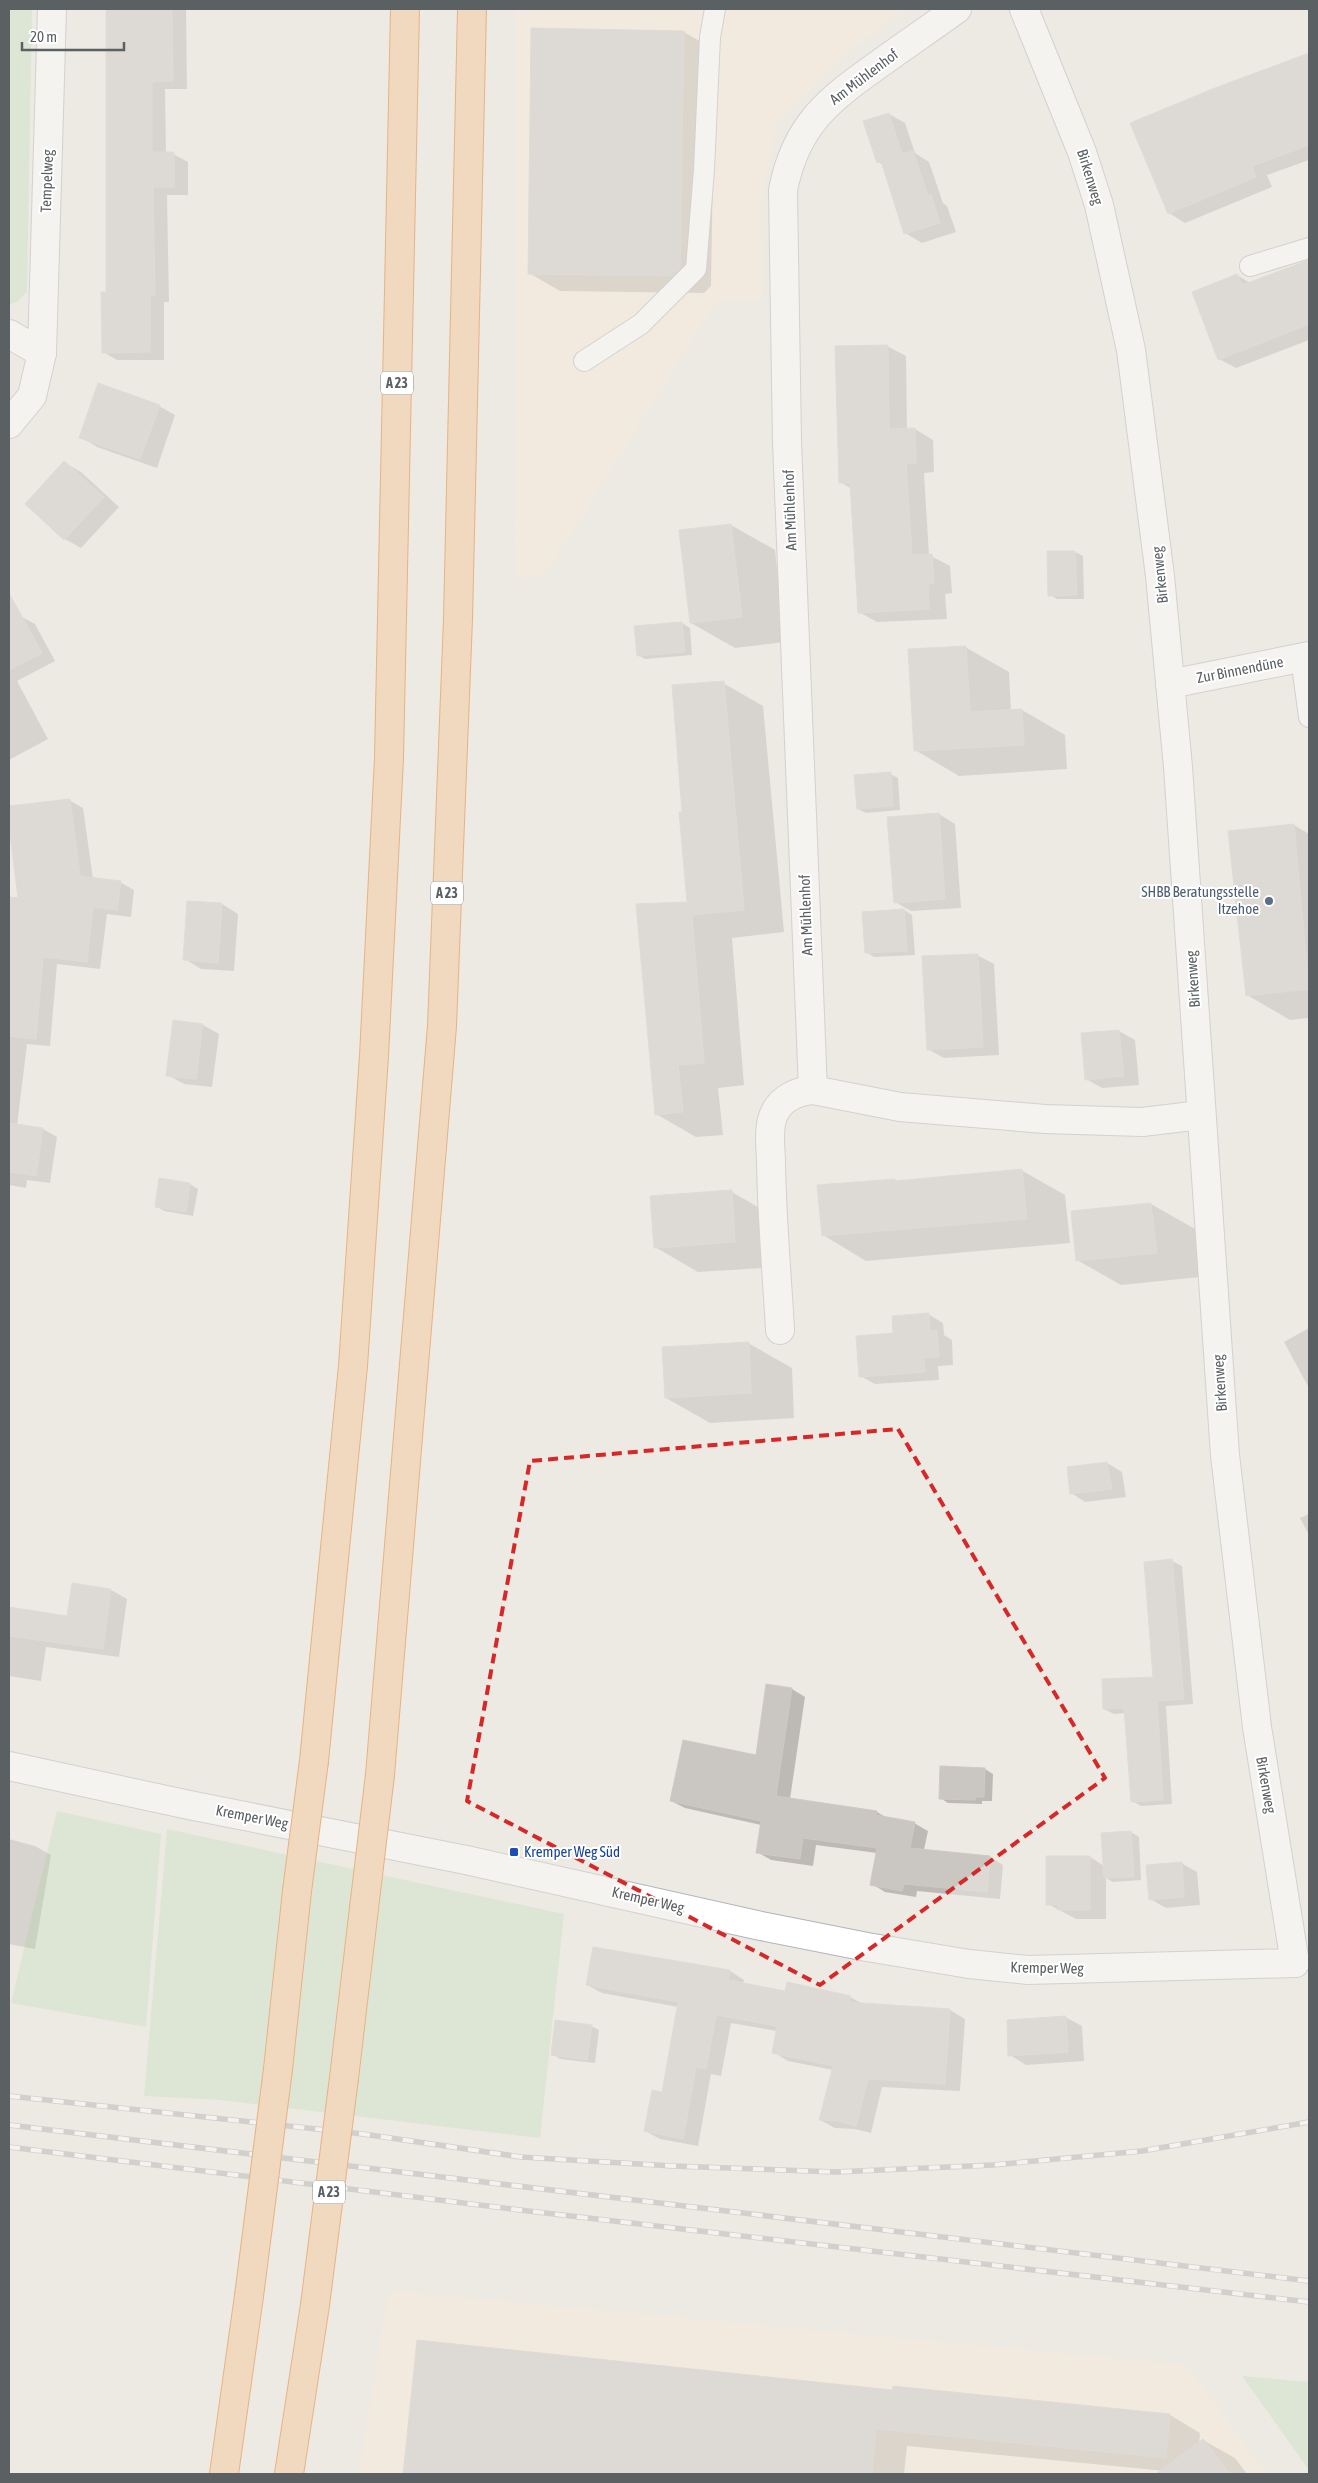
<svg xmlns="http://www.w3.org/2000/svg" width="1318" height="2483" font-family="'Asap Condensed',sans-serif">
<rect width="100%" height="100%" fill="#ede9e3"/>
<!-- commercial -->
<g fill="#fbecda">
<path d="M 516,9 L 903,9 L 859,43 L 777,121 L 761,205 L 762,300 L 715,302 L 546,573 L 515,579 Z"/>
<path d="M 389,2291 L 1186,2365 L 1266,2474 L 359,2474 Z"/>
</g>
<!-- green -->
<g fill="#c9e3c1">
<path d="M 9,9 L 32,9 L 27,292 L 18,301 L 9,305 Z"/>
<path d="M 57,1811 L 161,1834 L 146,2027 L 11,2003 Z"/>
<path d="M 167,1829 L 564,1914 L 540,2138 L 220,2100 L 144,2096 Z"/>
<path d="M 1242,2376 L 1309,2382 L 1309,2470 Z"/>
</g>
<!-- shadow -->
<g fill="#0003">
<path d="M 108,9 L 186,9 L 187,89 L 165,89 L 166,154 L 173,154 L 188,162 L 188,195 L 167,195 L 169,302 L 164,302 L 164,360 L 117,360 L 103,352 L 107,293 Z"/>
<path d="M 684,32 L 715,50 L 711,286 L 704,293 L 560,291 L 529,273 Z"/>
<path d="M 1309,54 L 1309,160 L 1267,175 L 1272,187 L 1185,223 L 1169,213 L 1215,89 Z"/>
<path d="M 889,114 L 905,123 L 915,153 L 929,162 L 943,203 L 947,206 L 956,232 L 922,243 L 905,233 L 884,165 L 878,162 Z"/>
<path d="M 1309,260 L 1309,340 L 1236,368 L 1219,359 L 1237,275 L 1250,283 Z"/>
<path d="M 887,346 L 906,356 L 907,430 L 915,429 L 933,440 L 934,472 L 924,473 L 929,555 L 950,566 L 952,593 L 945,594 L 947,619 L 877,622 L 859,612 L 852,489 L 840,482 Z"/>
<path d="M 159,406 L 175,415 L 157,468 L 97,447 L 81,437 Z"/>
<path d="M 65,463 L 81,472 L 119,507 L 81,548 L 65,539 L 27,504 Z"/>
<path d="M 731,525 L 775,550 L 785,642 L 735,648 L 691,623 Z"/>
<path d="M 1075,552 L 1083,556 L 1084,599 L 1057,599 L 1050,595 L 1048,553 Z"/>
<path d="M 20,616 L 35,624 L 55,661 L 17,681 L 48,739 L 9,760 L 9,622 Z"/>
<path d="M 682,623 L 690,628 L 692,655 L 645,659 L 638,655 L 635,627 Z"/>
<path d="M 965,647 L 1009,672 L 1011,711 L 1022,710 L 1065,735 L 1067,769 L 959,776 L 915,750 Z"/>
<path d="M 723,683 L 763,706 L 784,932 L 732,938 L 744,1085 L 718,1088 L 723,1135 L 696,1137 L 656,1114 L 688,904 L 683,813 Z"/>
<path d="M 890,774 L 898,778 L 900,810 L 866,813 L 858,809 Z"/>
<path d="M 69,800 L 83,808 L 93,879 L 120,882 L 134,890 L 131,917 L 107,914 L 100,969 L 57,964 L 50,1046 L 27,1044 L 17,1126 L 43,1129 L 57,1137 L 50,1183 L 27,1180 L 26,1188 L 9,1185 L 9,898 L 20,899 L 9,808 Z"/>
<path d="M 939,814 L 955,824 L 961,908 L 911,911 L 895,902 Z"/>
<path d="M 1294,825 L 1309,834 L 1309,1018 L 1290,1020 L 1247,995 Z"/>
<path d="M 222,904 L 238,914 L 234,971 L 201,969 L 185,959 Z"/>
<path d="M 904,910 L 912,915 L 915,955 L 874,957 L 866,952 Z"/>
<path d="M 977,955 L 994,964 L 999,1055 L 944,1058 L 928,1049 Z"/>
<path d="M 203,1025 L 219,1034 L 212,1087 L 184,1084 L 168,1075 Z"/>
<path d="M 1119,1031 L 1135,1040 L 1139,1085 L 1102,1088 L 1086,1079 Z"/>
<path d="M 1021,1170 L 1065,1195 L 1070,1243 L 866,1261 L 823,1235 L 895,1180 L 898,1182 Z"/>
<path d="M 160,1180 L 190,1184 L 198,1189 L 193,1216 L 164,1211 L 156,1206 Z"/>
<path d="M 732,1192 L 775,1217 L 779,1267 L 698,1272 L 655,1247 Z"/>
<path d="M 1151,1204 L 1195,1229 L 1200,1277 L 1121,1285 L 1077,1260 L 1073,1212 Z"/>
<path d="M 928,1314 L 943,1323 L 944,1335 L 952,1340 L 953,1365 L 938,1366 L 939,1380 L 875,1384 L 860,1376 L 895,1334 Z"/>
<path d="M 1309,1328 L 1309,1388 L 1284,1342 Z"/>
<path d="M 748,1343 L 792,1368 L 794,1418 L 710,1423 L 666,1398 Z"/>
<path d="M 1107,1463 L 1122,1472 L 1126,1497 L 1085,1502 L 1071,1493 Z"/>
<path d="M 1309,1514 L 1309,1535 L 1300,1518 Z"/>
<path d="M 1172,1561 L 1182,1566 L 1193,1704 L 1166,1706 L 1172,1804 L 1141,1806 L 1132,1801 L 1126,1713 L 1114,1714 L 1104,1709 L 1154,1678 Z"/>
<path d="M 73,1585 L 111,1590 L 127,1599 L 119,1657 L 46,1647 L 41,1681 L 9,1676 L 9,1608 L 68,1617 Z"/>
<path d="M 767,1686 L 792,1689 L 805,1697 L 790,1799 L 877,1812 L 887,1818 L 914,1823 L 928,1831 L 924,1850 L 990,1857 L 1003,1865 L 1000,1899 L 917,1891 L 916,1897 L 885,1892 L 872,1884 L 877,1853 L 816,1845 L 813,1866 L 771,1860 L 757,1852 L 761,1825 L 685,1808 L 671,1801 L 757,1757 Z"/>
<path d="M 941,1767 L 985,1769 L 993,1774 L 992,1801 L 982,1801 L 982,1804 L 948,1803 L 940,1798 Z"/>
<path d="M 1131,1832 L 1139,1837 L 1141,1880 L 1113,1882 L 1106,1878 L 1106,1919 L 1076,1919 L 1048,1904 L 1090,1857 L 1104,1866 L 1102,1834 Z"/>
<path d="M 9,1839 L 35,1846 L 51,1855 L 35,1949 L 9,1944 Z"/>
<path d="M 1181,1863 L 1197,1872 L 1200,1905 L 1166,1908 L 1150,1899 Z"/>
<path d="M 730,1971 L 744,1980 L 743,1984 L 786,1992 L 850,1997 L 863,2004 L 950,2010 L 965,2019 L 960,2091 L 882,2087 L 871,2133 L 855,2129 L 835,2128 L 820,2120 L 833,2070 L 788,2061 L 773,2052 L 777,2031 L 731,2023 L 721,2076 L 711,2074 L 698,2146 L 660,2139 L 645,2131 L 663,2093 L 678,2007 L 602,1993 L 587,1985 Z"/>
<path d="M 1065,2017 L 1082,2026 L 1084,2061 L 1026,2065 L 1010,2055 Z"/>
<path d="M 591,2026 L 599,2030 L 595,2063 L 560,2059 L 552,2054 Z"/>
<path d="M 418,2342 L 893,2392 L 1170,2415 L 1200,2433 L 1199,2443 L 1203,2440 L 1235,2458 L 1247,2474 L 1167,2474 L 1165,2471 L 907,2446 L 904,2474 L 405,2474 Z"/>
</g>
<!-- building -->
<g fill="#cac6c2" stroke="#d1c9c2">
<path d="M 106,9 L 172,9 L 173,81 L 152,82 L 152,152 L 174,152 L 174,187 L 153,187 L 155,295 L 150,295 L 150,352 L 102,353 L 101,292 L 106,292 Z"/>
<path d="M 531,28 L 684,31 L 680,268 L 673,276 L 528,274 Z"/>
<path d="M 1309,53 L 1309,145 L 1252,166 L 1256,177 L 1168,214 L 1130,123 L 1215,88 Z"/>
<path d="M 889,113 L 902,154 L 913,151 L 928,196 L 931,195 L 940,223 L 904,234 L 881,161 L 877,163 L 863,121 Z"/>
<path d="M 1309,260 L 1309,324 L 1218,360 L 1192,292 L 1237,274 L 1242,285 Z"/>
<path d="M 888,345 L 889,429 L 915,428 L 916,463 L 906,463 L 912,555 L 932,554 L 934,583 L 928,584 L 929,609 L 858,613 L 850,483 L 839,483 L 835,346 Z"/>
<path d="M 98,383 L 160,405 L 140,459 L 79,438 Z"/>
<path d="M 64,461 L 104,497 L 64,540 L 25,504 Z"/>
<path d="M 731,524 L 742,617 L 690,623 L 679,530 Z"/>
<path d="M 1047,551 L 1075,551 L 1077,595 L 1048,596 Z"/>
<path d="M 9,593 L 42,653 L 9,670 Z"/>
<path d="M 682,622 L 685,652 L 637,656 L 634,626 Z"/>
<path d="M 966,646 L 970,712 L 1022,709 L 1024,745 L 914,751 L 908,649 Z"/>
<path d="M 724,681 L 744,910 L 692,915 L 704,1063 L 678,1065 L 683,1112 L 655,1115 L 636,904 L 687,902 L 679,812 L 682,812 L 672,685 Z"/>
<path d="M 891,772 L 893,806 L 857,809 L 854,775 Z"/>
<path d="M 70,799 L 80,876 L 121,881 L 117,910 L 93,907 L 87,962 L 43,957 L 36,1039 L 9,1036 L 9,897 L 18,898 L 9,826 L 9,806 Z"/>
<path d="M 939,813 L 945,899 L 894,903 L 887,817 Z"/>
<path d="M 1294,824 L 1309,989 L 1246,996 L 1228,831 Z"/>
<path d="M 187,901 L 222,903 L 218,963 L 183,960 Z"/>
<path d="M 904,909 L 907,951 L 865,953 L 862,912 Z"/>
<path d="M 978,954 L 983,1047 L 927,1050 L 922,956 Z"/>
<path d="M 173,1020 L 203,1024 L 196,1079 L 166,1076 Z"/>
<path d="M 1119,1030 L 1124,1076 L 1085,1080 L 1081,1033 Z"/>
<path d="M 9,1123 L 43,1128 L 36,1176 L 9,1172 Z"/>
<path d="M 1022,1169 L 1027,1219 L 822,1236 L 817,1185 L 895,1179 L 895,1181 Z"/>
<path d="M 159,1178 L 190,1183 L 186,1212 L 155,1207 Z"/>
<path d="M 732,1190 L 735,1242 L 654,1248 L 650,1196 Z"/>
<path d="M 1151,1203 L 1157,1253 L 1076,1261 L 1071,1211 Z"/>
<path d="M 929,1313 L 930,1331 L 937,1330 L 939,1357 L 924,1358 L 925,1372 L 859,1377 L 856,1336 L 893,1333 L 892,1316 Z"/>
<path d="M 749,1342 L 751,1393 L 665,1398 L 662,1347 Z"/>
<path d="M 1107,1462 L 1112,1489 L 1070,1494 L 1067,1467 Z"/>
<path d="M 1172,1559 L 1184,1699 L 1157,1701 L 1163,1800 L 1131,1802 L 1124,1708 L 1103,1709 L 1102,1679 L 1153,1677 L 1144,1562 Z"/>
<path d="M 72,1583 L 111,1589 L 103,1649 L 9,1636 L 9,1607 L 67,1616 Z"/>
<path d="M 766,1684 L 792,1688 L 776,1796 L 877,1811 L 876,1815 L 915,1822 L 910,1848 L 990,1856 L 987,1892 L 904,1884 L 902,1891 L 870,1885 L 877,1848 L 803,1838 L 800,1859 L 756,1853 L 761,1821 L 670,1801 L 683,1740 L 756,1755 Z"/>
<path d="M 940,1766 L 985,1768 L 984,1797 L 975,1797 L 975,1800 L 939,1799 Z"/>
<path d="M 1131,1831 L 1134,1877 L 1104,1878 L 1101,1833 Z"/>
<path d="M 1046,1856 L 1090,1856 L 1090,1910 L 1058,1910 L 1058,1905 L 1046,1905 Z"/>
<path d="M 1182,1862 L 1184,1897 L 1149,1900 L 1146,1865 Z"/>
<path d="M 593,1947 L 730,1970 L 728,1980 L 785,1991 L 787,1982 L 851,1996 L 849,2002 L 950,2009 L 945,2084 L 868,2079 L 856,2126 L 839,2121 L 819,2120 L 833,2066 L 772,2053 L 777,2026 L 716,2015 L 706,2069 L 696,2067 L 683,2139 L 644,2131 L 652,2090 L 662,2092 L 678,2002 L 586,1985 Z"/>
<path d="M 1066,2016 L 1068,2052 L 1008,2056 L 1007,2020 Z"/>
<path d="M 555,2020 L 592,2025 L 587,2060 L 551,2055 Z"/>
<path d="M 417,2340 L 892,2390 L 893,2386 L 1170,2414 L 1166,2458 L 876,2429 L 872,2474 L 403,2474 Z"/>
<path d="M 1203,2439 L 1230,2474 L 1156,2474 Z"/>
</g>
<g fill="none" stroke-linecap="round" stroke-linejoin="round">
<defs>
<g id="service">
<path d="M 1250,266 L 1309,248"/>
<path d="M 584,361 L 641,324 L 696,269 L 704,170 L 710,37 L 715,9"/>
<path d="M 1301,658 L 1309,717"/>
</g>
<g id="minor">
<path d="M 9,334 L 42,353"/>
<path d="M 9,424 L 32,396 L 42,353 L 52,9"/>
<path d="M 1170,684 L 1309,656"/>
<path d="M 813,1090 L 787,442 L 783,190 C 796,123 830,99 882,62 C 907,44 932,27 957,9"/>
<path d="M 780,1330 C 777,1275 772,1220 771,1165 C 771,1148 767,1127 775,1112 C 782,1098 798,1091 813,1090 L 900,1107 L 1045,1119 L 1142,1122 L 1201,1115"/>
</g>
<g id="tertiary">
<path d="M 1024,9 L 1082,152 L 1099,205 L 1131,350 L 1160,576 L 1178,767 L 1225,1455 L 1257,1727 L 1295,1963"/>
<path d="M 9,1766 L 189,1805 L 466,1860 L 761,1926 L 867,1947 L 969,1964 L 1028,1970 L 1295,1963"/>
</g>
<g id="motorway">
<path d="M 314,1761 L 353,1366 L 374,1056 L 389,758 L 405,9"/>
<path d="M 380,1775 L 442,1026 L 458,619 L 472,9"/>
<path d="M 278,2069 L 297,1891"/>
<path d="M 344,2078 L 364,1908"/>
<path d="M 224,2474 L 249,2296"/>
<path d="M 289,2474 L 315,2305"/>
</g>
</defs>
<!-- service casing -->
<use href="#service" stroke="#b1b5b8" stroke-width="22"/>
<!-- minor casing -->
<use href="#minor" stroke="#b1b5b8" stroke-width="30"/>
<!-- tertiary casing -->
<use href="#tertiary" stroke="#b1b5b8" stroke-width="30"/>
<!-- motorway casing -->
<use href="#motorway" stroke="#df7011" stroke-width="30"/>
<!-- service -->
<use href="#service" stroke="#fff" stroke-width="20"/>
<!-- minor -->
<use href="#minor" stroke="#fff" stroke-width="28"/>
<!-- tertiary -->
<use href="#tertiary" stroke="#fff" stroke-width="28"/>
<!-- motorway -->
<use href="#motorway" stroke="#f5c593" stroke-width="28"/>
<defs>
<g id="rail">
<path d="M 9,2096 L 363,2134 L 521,2157 L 673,2166 L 835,2172 L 993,2165 L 1142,2151 L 1309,2122"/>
<path d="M 9,2125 L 1309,2281"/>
<path d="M 9,2147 L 528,2211 L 1309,2302"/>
</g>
</defs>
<!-- rail casing -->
<use href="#rail" stroke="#b0b1b1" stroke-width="5.5"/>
<!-- rail -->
<use href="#rail" stroke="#fff" stroke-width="4" stroke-dasharray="11" stroke-linecap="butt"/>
<defs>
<g id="motorway-bridge">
<path d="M 297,1891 L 314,1761"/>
<path d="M 364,1908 L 380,1775"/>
<path d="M 249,2296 L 278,2069"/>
<path d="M 315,2305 L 344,2078"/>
</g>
</defs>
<!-- motorway-bridge casing -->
<use href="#motorway-bridge" stroke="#df7011" stroke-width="30" stroke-linecap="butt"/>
<!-- motorway-bridge -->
<use href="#motorway-bridge" stroke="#f5c593" stroke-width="28"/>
</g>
<!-- marked area -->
<path d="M0 0H1318V2483H0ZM 898,1429 L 1105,1778 L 820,1985 L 467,1801 L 530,1461 Z" fill="#ede9e3" fill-opacity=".55" fill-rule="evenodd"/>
<path fill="none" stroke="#d62828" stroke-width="4" stroke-dasharray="10 6" stroke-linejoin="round" d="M 898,1429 L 1105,1778 L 820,1985 L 467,1801 L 530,1461 Z"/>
<!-- markers -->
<circle fill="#5c6f8a" stroke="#fff" stroke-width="2" cx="1269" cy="901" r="5"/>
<rect fill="#1a4fb4" stroke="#fff" stroke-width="2" x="509" y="1847" width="10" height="10" rx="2.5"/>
<g text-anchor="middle" stroke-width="4" stroke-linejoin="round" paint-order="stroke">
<!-- shield labels -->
<g fill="#fff" stroke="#8c9092" stroke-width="1">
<rect x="381" y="371.5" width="32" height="23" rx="4"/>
<rect x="431" y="881.5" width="32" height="23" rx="4"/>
<rect x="313" y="2180.5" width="32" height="23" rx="4"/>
</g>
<g font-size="14" font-weight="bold" fill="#5b6063">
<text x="397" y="388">A 23</text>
<text x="447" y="898">A 23</text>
<text x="329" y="2197">A 23</text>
</g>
<!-- street labels -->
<g font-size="15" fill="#5b6063" stroke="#fff">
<text transform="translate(864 77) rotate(-37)" y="5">Am Mühlenhof</text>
<text transform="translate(1090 177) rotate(73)" y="5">Birkenweg</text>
<text transform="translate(47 181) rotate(-88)" y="5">Tempelweg</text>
<text transform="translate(790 510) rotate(-92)" y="5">Am Mühlenhof</text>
<text transform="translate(1160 575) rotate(-96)" y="5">Birkenweg</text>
<text transform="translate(1240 670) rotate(-11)" y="5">Zur Binnendüne</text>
<text transform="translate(806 915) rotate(-92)" y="5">Am Mühlenhof</text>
<text transform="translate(1193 979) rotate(-94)" y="5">Birkenweg</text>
<text transform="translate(1220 1383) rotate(-94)" y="5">Birkenweg</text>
<text transform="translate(1266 1785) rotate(80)" y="5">Birkenweg</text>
<text transform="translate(252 1817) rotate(11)" y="5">Kremper Weg</text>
<text transform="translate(648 1900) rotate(13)" y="5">Kremper Weg</text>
<text transform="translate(1047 1968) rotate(1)" y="5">Kremper Weg</text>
</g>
<!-- service labels -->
<g font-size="15" fill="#4e5e75" stroke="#fff" text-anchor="end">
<text x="1259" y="897">SHBB Beratungsstelle<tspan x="1259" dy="17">Itzehoe</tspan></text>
</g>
<!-- transit labels -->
<g font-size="15" fill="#164399" stroke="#fff" text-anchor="start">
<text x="524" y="1857">Kremper Weg Süd</text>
</g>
</g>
<!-- border -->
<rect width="1318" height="2483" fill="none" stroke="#5b6063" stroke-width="20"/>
<!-- scale -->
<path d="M22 42v8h102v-8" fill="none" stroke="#5b6063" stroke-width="2.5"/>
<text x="30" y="42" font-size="15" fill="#5b6063" stroke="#ffffff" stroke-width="4" paint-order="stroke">20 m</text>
</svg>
